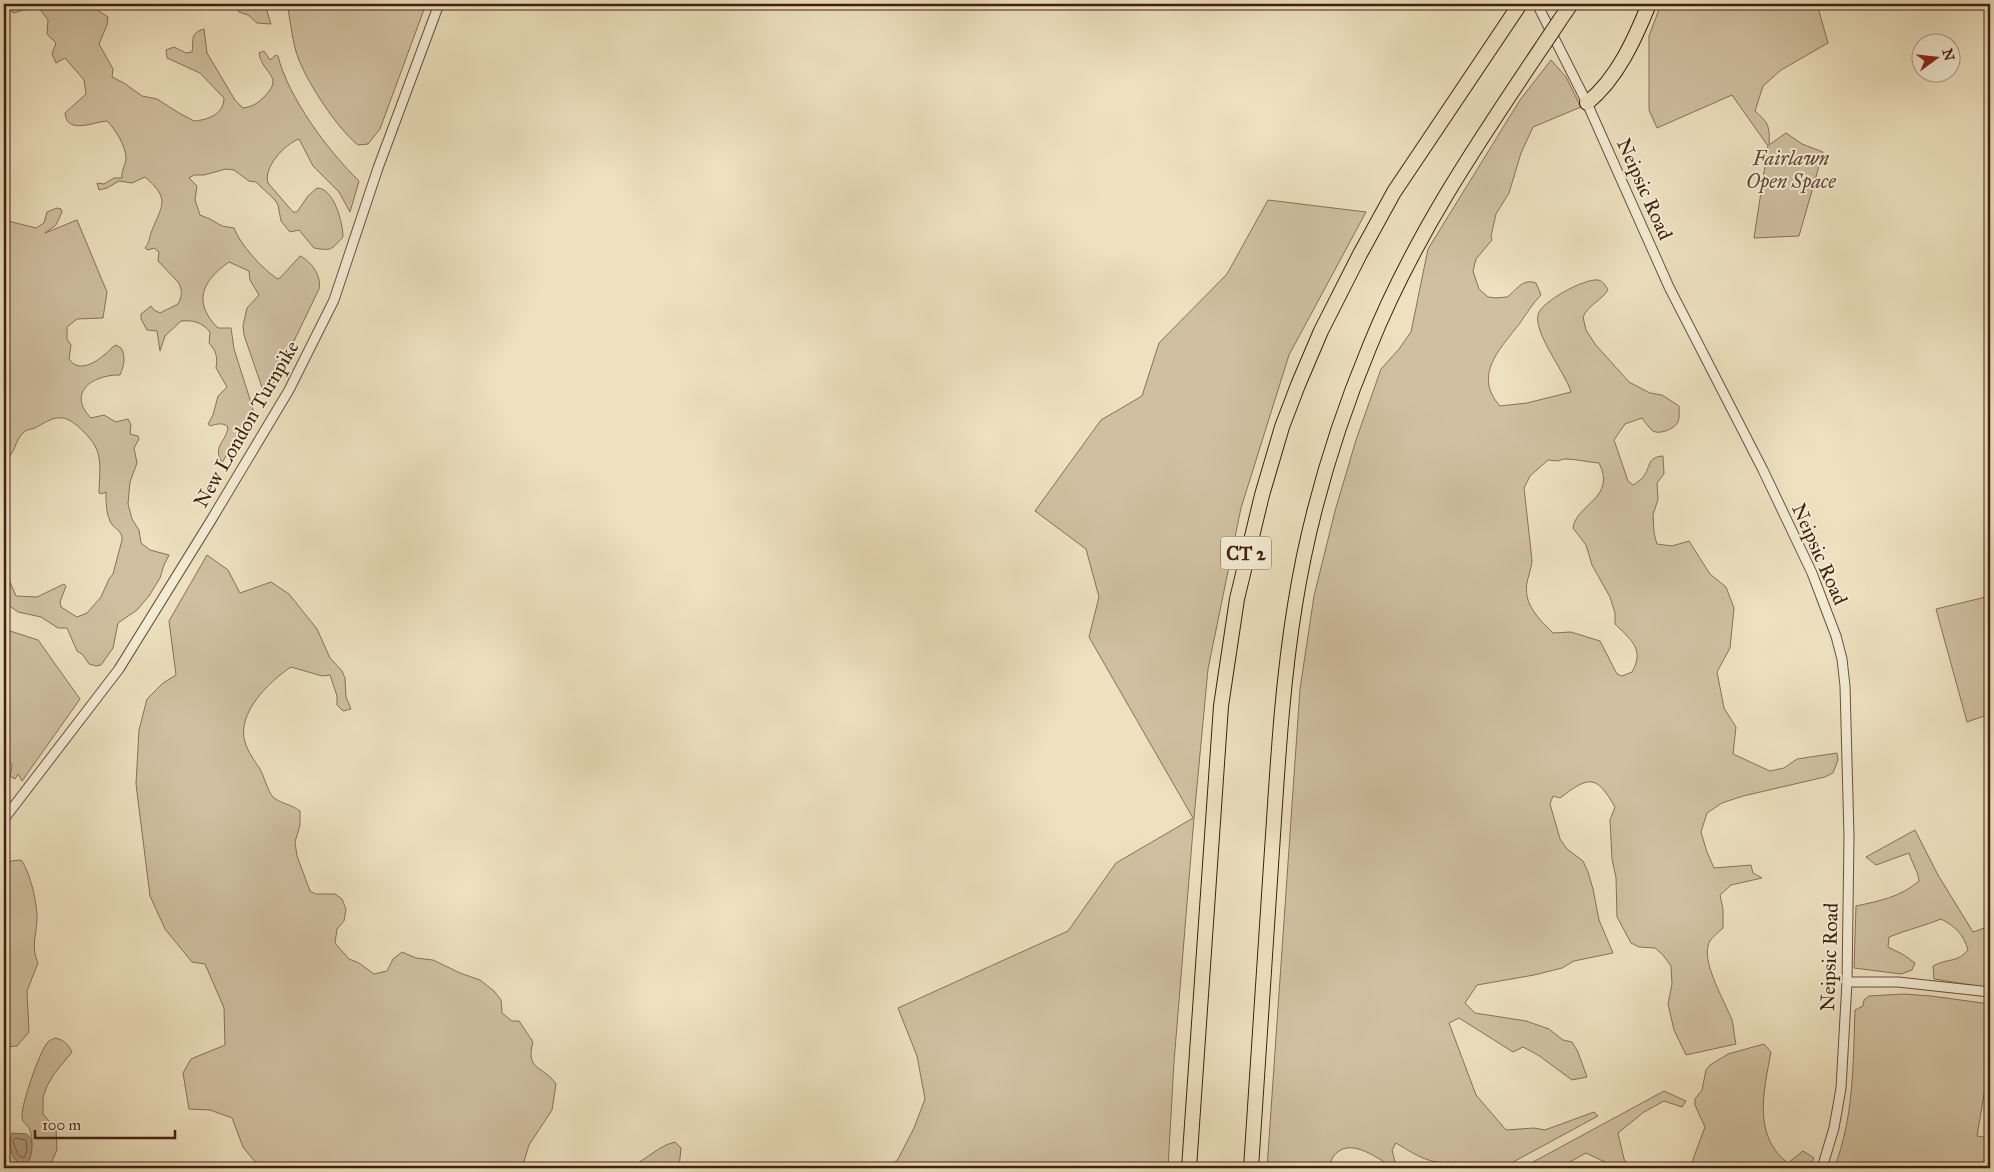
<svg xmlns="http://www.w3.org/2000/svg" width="1994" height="1172" font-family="'IM FELL Great Primer',serif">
<rect width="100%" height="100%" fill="#ede1bf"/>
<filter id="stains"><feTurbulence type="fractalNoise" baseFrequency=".004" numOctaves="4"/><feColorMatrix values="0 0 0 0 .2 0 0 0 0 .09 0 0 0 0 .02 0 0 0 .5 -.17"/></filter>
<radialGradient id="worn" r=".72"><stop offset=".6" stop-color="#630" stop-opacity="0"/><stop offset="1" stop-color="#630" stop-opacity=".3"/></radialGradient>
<!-- green -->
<g fill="#d0c0a1" stroke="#897058" fill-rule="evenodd">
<path d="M 8,4 L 94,4 L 99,11 L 108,17 L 107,25 L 99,44 L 113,69 L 112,77 L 124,83 L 142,96 L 157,99 L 179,113 L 194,121 C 208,120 224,114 224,98 L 200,73 L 167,58 L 166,50 L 174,47 L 186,53 L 192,52 C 194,42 189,33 204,29 L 207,53 L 235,100 L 243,108 C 252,107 258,103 264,97 C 285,76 263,75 259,53 L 264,51 L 270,60 L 276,55 L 278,56 C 288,97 328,151 359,181 L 350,212 L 339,192 L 313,166 L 299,139 C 285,144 263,167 268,183 L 293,212 L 297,212 L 308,196 L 317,188 C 334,188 343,223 343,237 C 331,250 332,251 314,248 L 299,230 L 290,232 L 281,221 L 278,205 L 275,200 L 256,182 L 249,181 L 234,170 L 226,169 L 204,175 L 194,175 L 189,178 L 197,186 L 195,200 L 200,215 L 210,219 L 222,226 L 234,228 C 240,244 262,269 278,279 L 281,277 L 300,256 C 311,261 322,276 319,289 L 269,393 L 265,396 L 244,335 L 243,326 L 247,308 L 259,295 L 250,280 L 249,271 L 229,262 C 202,281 192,302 218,328 L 231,328 L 234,349 L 253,409 L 253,415 L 239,433 L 222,463 C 212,445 226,443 228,427 C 223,422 216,424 210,426 L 208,424 L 213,415 L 218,396 L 227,387 L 216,368 C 218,357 216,351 209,343 L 210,332 C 202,322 193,320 181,321 L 165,336 L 160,351 L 157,331 L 147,330 L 141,319 L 141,314 L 151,306 L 154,310 L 160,313 L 178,304 C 182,297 183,290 178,282 L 158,261 L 159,252 L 154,248 L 148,250 L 145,248 C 149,243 149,239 151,233 C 161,206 172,200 145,177 L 132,183 L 119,181 L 107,188 L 99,190 L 97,183 L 104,184 L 114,178 L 122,178 C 121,170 126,165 126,158 C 126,146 115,129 107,121 C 93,122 67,135 65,113 L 86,94 L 84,80 L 65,58 L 56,63 L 52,54 L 56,43 L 47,34 L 48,20 L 40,9 L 22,10 L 14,13 L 8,9 Z"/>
<path d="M 234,4 L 265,4 L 271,24 L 257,23 L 248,15 L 239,12 Z"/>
<path d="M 287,4 L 426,4 L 380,129 L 368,144 L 358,145 C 337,128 309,85 299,60 C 292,43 291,22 287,4 Z"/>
<path d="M 1661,4 L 1817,4 L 1828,43 L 1781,70 L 1763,86 L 1755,111 C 1769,123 1770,127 1769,145 L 1786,133 L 1802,144 L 1823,152 L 1799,236 L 1754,238 L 1768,146 L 1732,95 L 1657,128 L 1649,110 L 1649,36 Z"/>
<path d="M 1551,60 L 1566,77 L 1581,107 L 1533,127 L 1521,153 L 1509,193 L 1496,214 L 1491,236 L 1492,240 L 1476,259 L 1473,271 L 1479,289 L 1488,297 L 1496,298 L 1507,297 C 1517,290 1522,278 1536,283 L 1541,295 C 1533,303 1527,313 1520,323 C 1501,348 1472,375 1500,406 L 1527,403 L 1571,392 C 1565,372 1534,334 1538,315 C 1540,302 1585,278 1598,280 C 1603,281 1606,286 1608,290 C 1601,301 1589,304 1583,317 L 1586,330 L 1595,344 L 1629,382 L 1650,393 L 1662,395 L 1679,406 C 1679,411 1680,417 1678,422 C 1675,429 1659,435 1653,431 C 1649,428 1645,422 1642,418 L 1625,424 L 1614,440 L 1628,481 L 1633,485 C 1636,483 1641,480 1643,477 C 1651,468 1646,457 1663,456 L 1664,474 L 1657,483 L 1658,499 L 1653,515 L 1654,533 L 1657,544 L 1672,546 L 1689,541 L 1710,574 L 1726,587 L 1734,608 L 1730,648 L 1717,672 L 1724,708 L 1736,727 L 1733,754 L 1770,771 L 1784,768 L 1797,759 L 1837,753 L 1838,760 L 1833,773 L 1825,777 L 1743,796 L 1722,803 L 1707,813 L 1701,832 L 1707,852 L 1714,868 L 1751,865 L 1753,873 L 1762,878 L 1731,885 L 1720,895 L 1723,909 L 1723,928 C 1718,933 1709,939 1708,946 C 1703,965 1725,1002 1732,1020 C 1734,1028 1734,1036 1736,1044 L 1686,1055 L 1674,1030 L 1668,1004 L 1672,984 L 1671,966 L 1663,955 L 1655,948 L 1639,947 L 1631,943 L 1617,917 L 1616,878 L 1612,859 L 1610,820 L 1615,807 C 1596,774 1589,776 1560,798 L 1553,796 L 1550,804 L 1560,839 L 1567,849 L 1583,861 L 1588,872 L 1593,889 L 1599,920 L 1613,953 L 1574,961 L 1562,968 L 1534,975 L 1477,985 L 1465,1003 L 1475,1013 L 1526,1021 L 1549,1029 L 1563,1040 L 1572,1042 L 1578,1052 L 1587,1077 L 1572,1080 L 1538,1055 L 1523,1047 L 1513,1052 L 1459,1018 L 1449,1023 L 1476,1095 L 1506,1130 L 1534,1128 L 1545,1130 L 1594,1112 L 1598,1116 L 1502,1168 L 1452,1168 L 1450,1162 C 1429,1165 1413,1153 1396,1143 L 1392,1150 L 1395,1162 L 1389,1165 C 1374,1156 1348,1136 1333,1157 C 1331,1160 1330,1165 1329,1168 L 1267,1168 L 1300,689 L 1314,596 L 1335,511 L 1356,440 L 1381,369 L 1399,349 L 1411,332 L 1428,249 L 1520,100 ZM 1564,459 C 1576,459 1587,462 1599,463 C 1617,498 1576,504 1573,528 L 1586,545 L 1592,565 L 1610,597 L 1615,613 L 1615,624 C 1631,640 1645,649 1632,672 L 1622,676 L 1617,674 L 1600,641 L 1571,632 L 1553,633 C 1536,616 1520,601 1529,575 C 1530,569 1532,566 1532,560 L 1524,488 L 1530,476 L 1548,460 L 1558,461 Z"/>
<path d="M 1268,200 L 1366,212 L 1289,355 L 1241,508 L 1208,669 L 1194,818 L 1174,1062 L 1168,1168 L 888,1168 L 898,1159 L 914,1128 L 925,1099 L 917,1056 L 898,1008 L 1068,931 L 1116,863 L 1193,818 L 1089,637 L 1099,597 L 1086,549 L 1035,511 L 1101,420 L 1142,396 L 1159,343 L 1227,274 Z"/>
<path d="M 57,208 L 61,209 L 62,212 L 56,225 L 45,233 L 77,220 L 107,292 L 103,318 L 77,319 L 67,327 L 67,339 L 71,345 L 69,359 C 78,373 95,363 104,355 C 109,352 111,347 116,345 L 121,348 C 126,356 124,366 120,375 C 116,375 112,375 108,376 C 82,381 72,399 91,418 L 104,415 L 116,422 L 128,419 L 131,425 L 130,434 L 138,436 L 139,439 L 134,448 L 137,463 L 130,482 L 128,504 L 132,519 L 139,530 L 141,543 L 150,550 L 169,555 L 164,565 L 160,578 L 149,596 L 137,610 L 118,623 L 113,648 L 101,665 L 96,666 L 89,664 L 83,655 L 77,651 L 67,628 L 58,628 L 41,617 L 18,612 L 4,602 L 4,559 L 5,559 L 7,561 L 6,573 L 16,596 L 37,597 L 64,584 L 66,586 L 60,602 L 61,607 L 77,617 L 87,613 L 101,597 L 109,579 L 113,574 L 122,540 C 123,530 113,529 110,521 C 106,512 106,502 106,492 L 101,494 L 99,493 C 99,480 102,463 97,450 C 94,443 89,437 84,432 C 66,414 58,414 37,427 C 32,430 26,429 23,433 C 14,441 16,455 4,460 L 4,220 L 36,228 L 44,223 L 47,212 Z"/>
<path d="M 207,555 L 228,570 L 240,593 L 271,582 L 289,594 L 317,629 L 330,658 L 342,671 L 345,678 L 346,697 L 351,709 L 343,711 L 337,705 L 337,696 L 330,675 L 322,676 L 291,667 C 270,681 236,713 245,742 C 248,752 254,760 260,769 C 264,776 268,792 273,797 C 281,804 291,804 300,811 L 300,825 L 295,842 L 297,856 L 310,891 L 316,894 L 335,894 L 342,899 L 346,909 L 344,921 L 337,929 L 335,943 L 349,959 L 359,963 L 374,974 L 387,971 L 393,959 L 402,952 L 416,958 L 433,960 L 460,973 L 480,980 L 494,991 L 501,1000 L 502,1013 L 512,1021 L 519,1021 L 533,1042 C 525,1071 543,1065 556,1084 L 552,1110 L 529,1145 L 522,1168 L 260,1168 L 243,1147 L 232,1118 L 210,1110 L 189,1109 L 183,1073 L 191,1059 L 225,1045 L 224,1008 L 205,964 L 192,962 L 165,929 L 150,896 L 136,784 L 139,730 L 147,699 L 163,683 L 176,675 L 169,621 Z"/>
<path d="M 1990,596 L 1990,714 L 1967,722 L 1936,609 Z"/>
<path d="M 4,629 L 38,640 L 80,699 L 22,781 L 18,774 L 15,779 L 10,776 L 12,766 L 4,747 Z"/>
<path d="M 1915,830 L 1938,875 L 1973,932 L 1990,926 L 1990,988 L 1934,979 L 1933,966 C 1947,958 1958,963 1968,950 C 1964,935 1955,926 1941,919 C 1924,926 1906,930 1889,937 L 1888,947 L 1904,955 L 1915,963 L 1912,970 L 1901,974 L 1854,968 L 1856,906 C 1879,901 1901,897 1919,881 C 1918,871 1912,863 1909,853 L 1876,865 L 1866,857 Z"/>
<path d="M 21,860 C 30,871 38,906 37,921 C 36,936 31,948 38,963 L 27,991 L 29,1032 L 17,1046 L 4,1047 L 4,869 L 11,861 Z"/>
<path d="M 1904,994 L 1931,996 L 1990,1004 L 1990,1059 L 1977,1136 L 1990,1138 L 1990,1168 L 1834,1168 C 1854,1119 1853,1063 1855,1010 L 1863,1006 L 1864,1000 L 1869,996 Z"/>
<path d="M 55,1038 C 64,1040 68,1044 72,1052 L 54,1074 L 47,1086 L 43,1097 L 43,1114 L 56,1129 L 57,1150 L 49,1168 L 4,1168 L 4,1159 L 8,1144 L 18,1162 L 25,1165 L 28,1163 C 32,1153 34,1138 29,1128 C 26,1123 22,1123 22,1115 C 22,1103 40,1050 48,1042 C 50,1040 53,1039 55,1038 Z"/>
<path d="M 1764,1044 L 1771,1052 C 1764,1090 1752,1136 1788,1163 L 1803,1151 L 1814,1158 L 1809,1168 L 1686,1168 L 1692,1162 L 1705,1127 L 1695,1105 L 1695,1099 L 1702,1090 L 1706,1070 L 1710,1065 L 1728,1054 Z"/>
<path d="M 1664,1091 L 1686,1101 L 1682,1107 L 1664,1101 L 1644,1112 L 1618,1133 L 1624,1159 L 1630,1168 L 1611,1168 L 1607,1163 L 1586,1153 L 1559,1168 L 1522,1168 Z"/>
<path d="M 675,1142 L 681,1148 L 679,1168 L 627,1168 C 645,1162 657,1146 675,1142 Z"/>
</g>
<!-- water -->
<path fill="#b39f83" stroke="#866c55" d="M 12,1133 L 27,1134 C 35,1141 32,1156 27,1164 C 11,1165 8,1146 12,1133 Z"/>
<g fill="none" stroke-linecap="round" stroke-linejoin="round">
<!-- shore -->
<path stroke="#7a5f49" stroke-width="1" d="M 16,1138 L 26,1140 L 27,1151 L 24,1158 L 18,1155 L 13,1142 Z"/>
<defs>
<g id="minor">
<path d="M 1537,4 L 1587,103 L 1669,287 L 1763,470 L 1812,573 L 1836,636 L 1842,659 L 1845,686 L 1849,836 L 1847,982 L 1841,1088 L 1834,1128 L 1822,1168"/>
<path d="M 4,819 L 119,669 L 210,522 L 289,390 L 334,300 L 378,168 L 439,4"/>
<path d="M 1847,982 L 1898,982 L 1990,992"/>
</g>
<g id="highway">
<path d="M 1560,20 L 1571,4"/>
<path d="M 1587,103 C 1617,79 1635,39 1649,4"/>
<path d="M 1189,1168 L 1221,706 L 1237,599 L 1262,495 L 1282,427 L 1298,385 L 1321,331 L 1360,254 L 1394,192 L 1520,4"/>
<path d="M 1251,1168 C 1258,1067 1265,966 1271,865 C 1277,778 1281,691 1295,605 C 1309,517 1335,430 1369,348 C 1413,238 1478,142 1544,44"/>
</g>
</defs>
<!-- minor casing -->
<use href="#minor" stroke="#6d503b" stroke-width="11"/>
<!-- highway casing -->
<use href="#highway" stroke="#421f0f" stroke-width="16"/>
<!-- minor -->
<use href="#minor" stroke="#f3ecd5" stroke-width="9"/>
<!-- highway -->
<use href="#highway" stroke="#ede1bf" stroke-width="14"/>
<defs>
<path id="highway-bridge" d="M 1544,44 L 1560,20"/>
</defs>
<!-- highway-bridge casing -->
<use href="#highway-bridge" stroke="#421f0f" stroke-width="16" stroke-linecap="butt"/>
<!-- highway-bridge -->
<use href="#highway-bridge" stroke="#ede1bf" stroke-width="14"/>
</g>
<g text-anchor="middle" stroke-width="4" stroke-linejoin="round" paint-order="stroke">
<!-- shield labels -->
<rect fill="#f3ecd5" stroke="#775c4a" stroke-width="1" x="1221" y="536.5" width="50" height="33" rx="4"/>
<g font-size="19" font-weight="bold" fill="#421f0f">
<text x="1246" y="560">CT 2</text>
</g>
<!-- park labels -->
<g font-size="20" font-style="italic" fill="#664734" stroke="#f3ecd5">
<text x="1791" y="165">Fairlawn<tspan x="1791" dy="23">Open Space</tspan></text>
</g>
<!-- street labels -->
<g font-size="20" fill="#421f0f" stroke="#f3ecd5">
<text transform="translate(1645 189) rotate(66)" y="7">Neipsic Road</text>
<text transform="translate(246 424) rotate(-60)" y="7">New London Turnpike</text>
<text transform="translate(1820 554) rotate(66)" y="7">Neipsic Road</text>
<text transform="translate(1829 957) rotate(-88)" y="7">Neipsic Road</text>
</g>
</g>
<!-- margin -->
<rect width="1994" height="1172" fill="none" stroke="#ede1bf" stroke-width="20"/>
<rect x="5" y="5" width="1984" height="1162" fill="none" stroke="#421f0f" stroke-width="2.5"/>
<rect x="10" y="10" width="1974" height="1152" fill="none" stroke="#421f0f"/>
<!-- north arrow -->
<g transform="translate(1936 58) rotate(75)"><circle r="24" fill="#f3ecd5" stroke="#ac9a86"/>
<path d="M0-4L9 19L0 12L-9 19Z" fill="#8f2418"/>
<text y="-8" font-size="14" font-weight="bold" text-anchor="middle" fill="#421f0f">N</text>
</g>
<!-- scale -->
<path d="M35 1130v8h140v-8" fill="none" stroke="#421f0f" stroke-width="2.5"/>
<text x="42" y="1130" font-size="15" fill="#421f0f" stroke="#f3ecd5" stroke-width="4" paint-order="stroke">100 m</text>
<rect width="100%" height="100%" filter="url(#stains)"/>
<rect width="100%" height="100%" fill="url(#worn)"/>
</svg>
